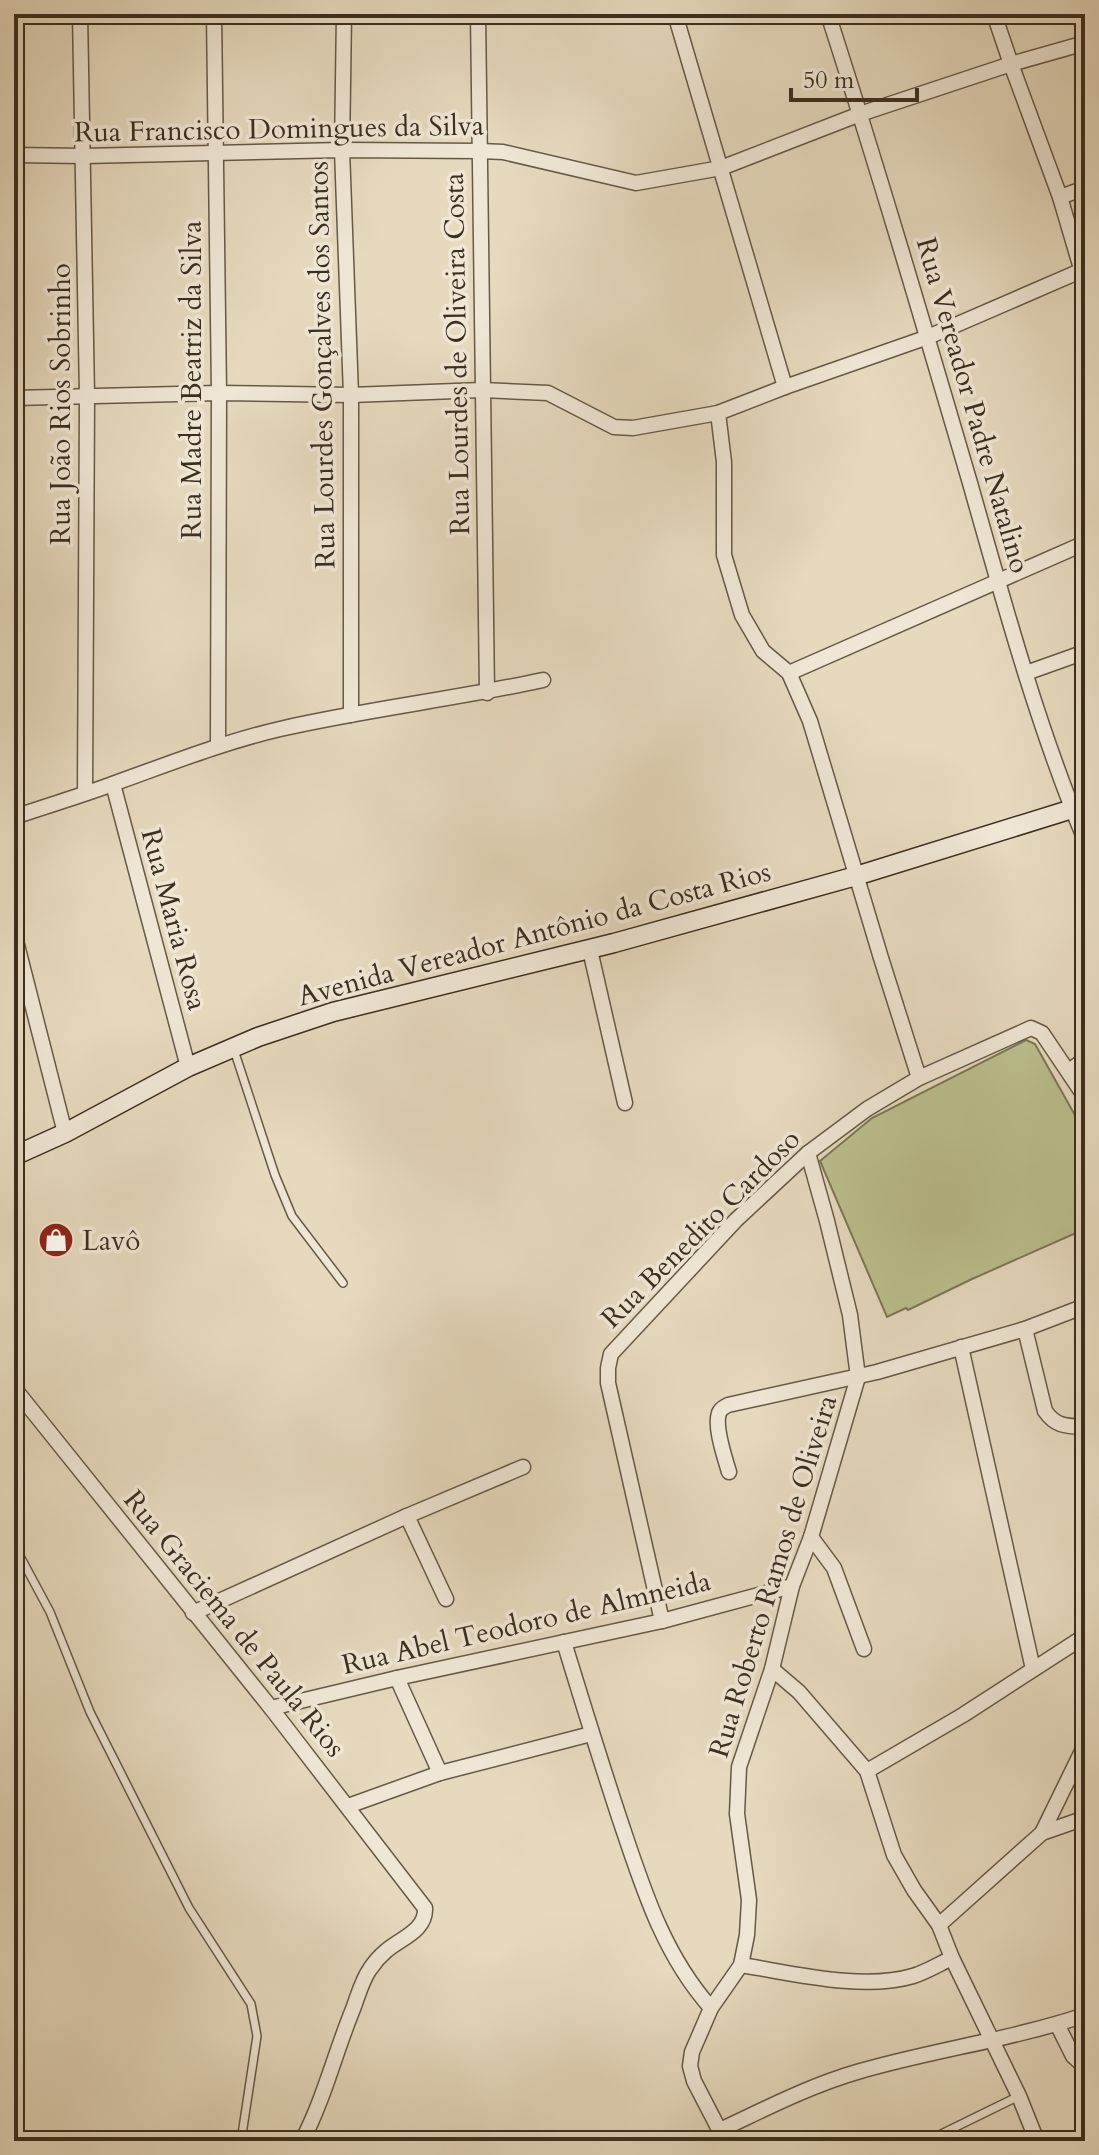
<svg xmlns="http://www.w3.org/2000/svg" width="1099" height="2155" font-family="Cardo,serif">
<rect width="100%" height="100%" fill="#e6d9be"/>
<filter id="stains"><feTurbulence type="fractalNoise" baseFrequency=".0025" numOctaves="4"/><feColorMatrix values="0 0 0 0 .2 0 0 0 0 .09 0 0 0 0 .02 0 0 0 .5 -.17"/></filter>
<radialGradient id="worn" r=".72"><stop offset=".6" stop-color="#630" stop-opacity="0"/><stop offset="1" stop-color="#630" stop-opacity=".3"/></radialGradient>
<!-- green -->
<path fill="#bbbe8d" stroke="#7c7656" stroke-width="2" d="M 1026,1040 L 1035,1044 L 1085,1133 L 1085,1229 L 972,1279 L 908,1310 L 906,1308 L 887,1317 L 820,1161 L 872,1118 Z"/>
<g fill="none" stroke-linecap="round" stroke-linejoin="round">
<defs>
<g id="service">
<path d="M 234,1050 L 275,1175 L 292,1216 L 343,1283"/>
<path d="M 14,1545 L 50,1612 L 90,1712 L 189,1908 L 251,2004 L 257,2036 L 241,2141"/>
<path d="M 927,2141 L 1019,2096"/>
</g>
<g id="minor">
<path d="M 80,14 L 87,396 L 85,793"/>
<path d="M 214,14 L 219,393 L 218,746"/>
<path d="M 344,14 L 342,150 L 351,395 L 351,715"/>
<path d="M 478,14 L 487,693"/>
<path d="M 675,14 L 785,387"/>
<path d="M 828,14 C 878,169 924,326 970,483 C 1004,603 1037,725 1085,840"/>
<path d="M 994,14 L 1011,64 L 1060,197 L 1085,282"/>
<path d="M 14,155 L 84,156 L 342,150 L 480,151 L 503,152 L 636,183 L 721,168 L 860,114 L 1011,64 L 1085,43"/>
<path d="M 1060,197 L 1085,188"/>
<path d="M 14,398 L 219,393 L 351,395 L 482,390 L 548,393 L 614,427 L 633,428 L 718,413 L 785,387 L 928,337 L 1085,269"/>
<path d="M 718,413 L 724,462 L 724,555 L 742,615 L 763,651 L 789,673 L 810,721 L 881,958 L 919,1078"/>
<path d="M 789,673 L 1085,543"/>
<path d="M 1026,673 L 1085,652"/>
<path d="M 113,784 L 188,1067"/>
<path d="M 14,817 C 49,805 84,795 118,782 C 171,763 224,742 280,729 C 367,709 456,699 543,680"/>
<path d="M 14,933 L 65,1133"/>
<path d="M 590,950 L 625,1103"/>
<path d="M 1069,1071 L 1085,1059"/>
<path d="M 1025,1329 L 1045,1411 C 1056,1427 1067,1426 1085,1427"/>
<path d="M 961,1347 L 1033,1669"/>
<path d="M 14,1388 L 271,1708 L 425,1908 C 426,1931 401,1938 386,1951 C 380,1956 374,1963 370,1969 C 362,1980 358,1996 353,2009 C 335,2053 324,2099 302,2141"/>
<path d="M 729,1472 C 725,1458 714,1427 719,1413 C 721,1408 723,1408 728,1405 L 877,1372 L 1025,1329 L 1085,1306"/>
<path d="M 407,1516 L 446,1599"/>
<path d="M 811,1537 L 834,1568 L 864,1649"/>
<path d="M 193,1613 L 407,1516 L 523,1467"/>
<path d="M 662,1621 L 608,1383 L 608,1368 L 611,1354 L 736,1220 L 808,1153 L 867,1109 L 919,1078 L 1031,1028 L 1042,1033 L 1085,1097"/>
<path d="M 564,1642 C 582,1701 600,1759 619,1817 C 642,1885 662,1953 711,2008"/>
<path d="M 772,1669 L 799,1692 L 867,1771 L 894,1855 L 914,1890 L 939,1925 L 952,1958 L 1019,2096 L 1037,2141"/>
<path d="M 397,1678 L 440,1773"/>
<path d="M 271,1708 L 397,1678 L 662,1621 L 792,1586"/>
<path d="M 867,1771 L 963,1715 L 1085,1636"/>
<path d="M 348,1806 L 440,1773 L 591,1734"/>
<path d="M 1042,1833 L 1085,1745"/>
<path d="M 939,1925 L 1042,1833 L 1085,1818"/>
<path d="M 741,1965 C 792,1973 863,1991 913,1976 C 926,1972 939,1964 952,1958"/>
<path d="M 1057,2024 L 1073,2056 L 1085,2067"/>
<path d="M 720,2130 C 765,2109 809,2086 857,2072 C 932,2050 1010,2040 1085,2015"/>
<path d="M 725,2141 L 694,2081 L 690,2066 L 692,2052 L 711,2008 L 741,1965 L 747,1935 L 749,1900 L 737,1814 L 739,1767 L 772,1669 L 792,1586 L 811,1537 L 858,1377 L 850,1315 L 827,1221 L 808,1153"/>
</g>
<path id="secondary" d="M 14,1156 L 65,1133 L 188,1067 L 258,1037 L 333,1012 L 614,943 L 856,876 L 1085,805"/>
</defs>
<!-- service casing -->
<use href="#service" stroke="#665947" stroke-width="10"/>
<!-- minor casing -->
<use href="#minor" stroke="#665947" stroke-width="17"/>
<!-- secondary casing -->
<use href="#secondary" stroke="#3c2e1f" stroke-width="21"/>
<!-- service -->
<use href="#service" stroke="#efe6d5" stroke-width="7"/>
<!-- minor -->
<use href="#minor" stroke="#efe6d5" stroke-width="14"/>
<!-- secondary -->
<use href="#secondary" stroke="#efe6d5" stroke-width="18"/>
</g>
<!-- icons -->
<defs>
<symbol id="shop-disc" viewBox="-11 -11 22 22"><circle r="9.5" fill="#8f2418" stroke="#efe6d5"/><path d="M-5-2.5h2.3a2.7 3.5 0 0 1 5.4 0H5L5.5 6h-11ZM-1.5-2.5h3a1.5 2.3 0 0 0-3 0Z" fill="#fff"/></symbol>
</defs>
<g fill-rule="evenodd">
<use href="#shop-disc" x="36" y="1220" width="40" height="40"/>
</g>
<g text-anchor="middle" stroke-width="7" stroke-linejoin="round" paint-order="stroke">
<!-- street labels -->
<g font-size="28" fill="#3c2e1f" stroke="#efe6d5">
<text transform="translate(279 128) rotate(-1)" y="10">Rua Francisco Domingues da Silva</text>
<text transform="translate(456 354) rotate(-91)" y="10">Rua Lourdes de Oliveira Costa</text>
<text transform="translate(321 365) rotate(-91)" y="10">Rua Lourdes Gonçalves dos Santos</text>
<text transform="translate(191 380) rotate(-90)" y="10">Rua Madre Beatriz da Silva</text>
<text transform="translate(60 404) rotate(-90)" y="10">Rua João Rios Sobrinho</text>
<text transform="translate(974 405) rotate(74)" y="10">Rua Vereador Padre Natalino</text>
<text transform="translate(175 919) rotate(75)" y="10">Rua Maria Rosa</text>
<text transform="translate(534 933) rotate(-15)" y="10">Avenida Vereador Antônio da Costa Rios</text>
<text transform="translate(700 1228) rotate(-45)" y="10">Rua Benedito Cardoso</text>
<text transform="translate(772 1576) rotate(-73)" y="10">Rua Roberto Ramos de Oliveira</text>
<text transform="translate(526 1622) rotate(-13)" y="10">Rua Abel Teodoro de Almneida</text>
<text transform="translate(235 1623) rotate(51)" y="10">Rua Graciema de Paula Rios</text>
</g>
<!-- poi labels -->
<g font-size="28" fill="#3c2e1f" stroke="#efe6d5" text-anchor="start">
<text x="82" y="1250">Lavô</text>
</g>
</g>
<!-- margin -->
<rect width="1099" height="2155" fill="none" stroke="#e6d9be" stroke-width="48"/>
<rect x="16" y="16" width="1067" height="2123" fill="none" stroke="#3c2e1f" stroke-width="4"/>
<rect x="24" y="24" width="1051" height="2107" fill="none" stroke="#3c2e1f" stroke-width="2"/>
<!-- scale -->
<path d="M791 88v12h126v-12" fill="none" stroke="#3c2e1f" stroke-width="4"/>
<text x="803" y="88" font-size="24" fill="#3c2e1f" stroke="#efe6d5" stroke-width="6" paint-order="stroke">50 m</text>
<rect width="100%" height="100%" filter="url(#stains)"/>
<rect width="100%" height="100%" fill="url(#worn)"/>
</svg>
